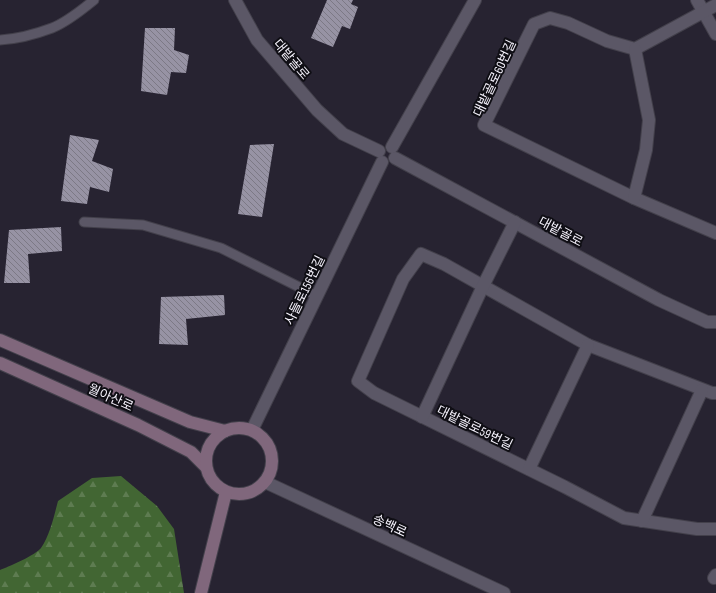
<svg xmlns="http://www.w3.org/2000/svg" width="716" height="593" font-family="'Sofia Sans Condensed','Noto Sans KR',sans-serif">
<defs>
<pattern id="forest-firs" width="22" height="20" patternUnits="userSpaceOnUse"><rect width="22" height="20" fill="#426633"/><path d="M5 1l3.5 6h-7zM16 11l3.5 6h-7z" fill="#5e7c51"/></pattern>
<pattern id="building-back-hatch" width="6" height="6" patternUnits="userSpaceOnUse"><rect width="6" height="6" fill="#9793a4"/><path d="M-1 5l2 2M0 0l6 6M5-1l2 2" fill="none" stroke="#7c7985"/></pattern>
</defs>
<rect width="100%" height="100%" fill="#272331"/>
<!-- forest -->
<path fill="url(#forest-firs)" d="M 121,476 L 157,506 L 174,529 L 184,593 L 0,593 L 0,570 C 8,567 36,555 41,548 C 50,535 54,516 58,501 L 92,478 Z"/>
<!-- building -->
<g fill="url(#building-back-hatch)">
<path d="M 327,0 L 353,0 L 351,4 L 358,7 L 350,29 L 342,26 L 333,47 L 311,38 Z"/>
<path d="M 145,28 L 175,28 L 174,50 L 189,55 L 186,73 L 171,72 L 167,95 L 141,91 Z"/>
<path d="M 70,135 L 99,140 L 92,161 L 113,169 L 109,192 L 90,187 L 87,204 L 61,201 Z"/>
<path d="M 274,144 L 262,217 L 238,214 L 250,145 Z"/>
<path d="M 61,227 L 62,251 L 28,254 L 30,283 L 4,283 L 9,230 Z"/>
<path d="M 224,295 L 225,315 L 186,319 L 188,345 L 159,344 L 161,297 Z"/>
</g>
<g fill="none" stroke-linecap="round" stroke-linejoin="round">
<defs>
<g id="service">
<path d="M 0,40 C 17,39 36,34 52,28 C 65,23 83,9 94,0"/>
<path d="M 84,222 L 143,225 L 221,248 L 317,296"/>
</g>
<g id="minor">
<path d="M 235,0 L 257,40 L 317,110 L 343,134 L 379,151"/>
<path d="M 697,0 L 716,34"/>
<path d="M 716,5 L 635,49 L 607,41 L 568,23 L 550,18 L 534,24 L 484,125 L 634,198 L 716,233"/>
<path d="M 392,147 L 475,0"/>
<path d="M 395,158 L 659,300 L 707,322 L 716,322"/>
<path d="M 634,198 L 646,150 L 649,120 L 635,49"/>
<path d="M 716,393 L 712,393 L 588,345 L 444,264 L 421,254 L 403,279 L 358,381 L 374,393 L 565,487 L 624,518 L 697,529 L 716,529"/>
<path d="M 422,417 L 483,286 L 515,222"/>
<path d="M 252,430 L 382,162"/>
<path d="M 529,469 L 588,345"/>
<path d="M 642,521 L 702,390"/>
<path d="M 714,578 L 716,575"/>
</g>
<path id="tertiary" d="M 265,482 L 504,593"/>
<g id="secondary">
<path d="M 0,340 L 190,422 L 225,431"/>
<path d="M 0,363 L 138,425 L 191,452 L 205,466"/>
<circle cx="239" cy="461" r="33"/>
<path d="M 201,593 L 226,492"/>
</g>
</defs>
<!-- service casing -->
<use href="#service" stroke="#43404b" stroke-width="11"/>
<!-- minor casing -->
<use href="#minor" stroke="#43404b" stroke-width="14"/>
<!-- tertiary casing -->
<use href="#tertiary" stroke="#43404b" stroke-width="14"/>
<!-- secondary casing -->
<use href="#secondary" stroke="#43404b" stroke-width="14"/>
<!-- service -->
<use href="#service" stroke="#5b5766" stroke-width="9"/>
<!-- minor -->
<use href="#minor" stroke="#5b5766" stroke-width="12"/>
<!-- tertiary -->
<use href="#tertiary" stroke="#5b5766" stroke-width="12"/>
<!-- secondary -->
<use href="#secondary" stroke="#80677c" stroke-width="12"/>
</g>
<g text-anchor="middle" stroke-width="4" stroke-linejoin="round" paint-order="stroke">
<!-- street labels -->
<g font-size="13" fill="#f6f3fd" stroke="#0f0e14">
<text transform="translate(292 59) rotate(50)" y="5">대밭골로</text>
<text transform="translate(494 78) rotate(-65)" y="5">대밭골로60번길</text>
<text transform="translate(561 231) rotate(28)" y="5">대밭골로</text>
<text transform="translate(304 290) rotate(-64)" y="5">사들로156번길</text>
<text transform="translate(111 397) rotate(24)" y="5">월아산로</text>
<text transform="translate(475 427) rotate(26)" y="5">대밭골로59번길</text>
<text transform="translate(390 525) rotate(25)" y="5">송백로</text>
</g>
</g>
</svg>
